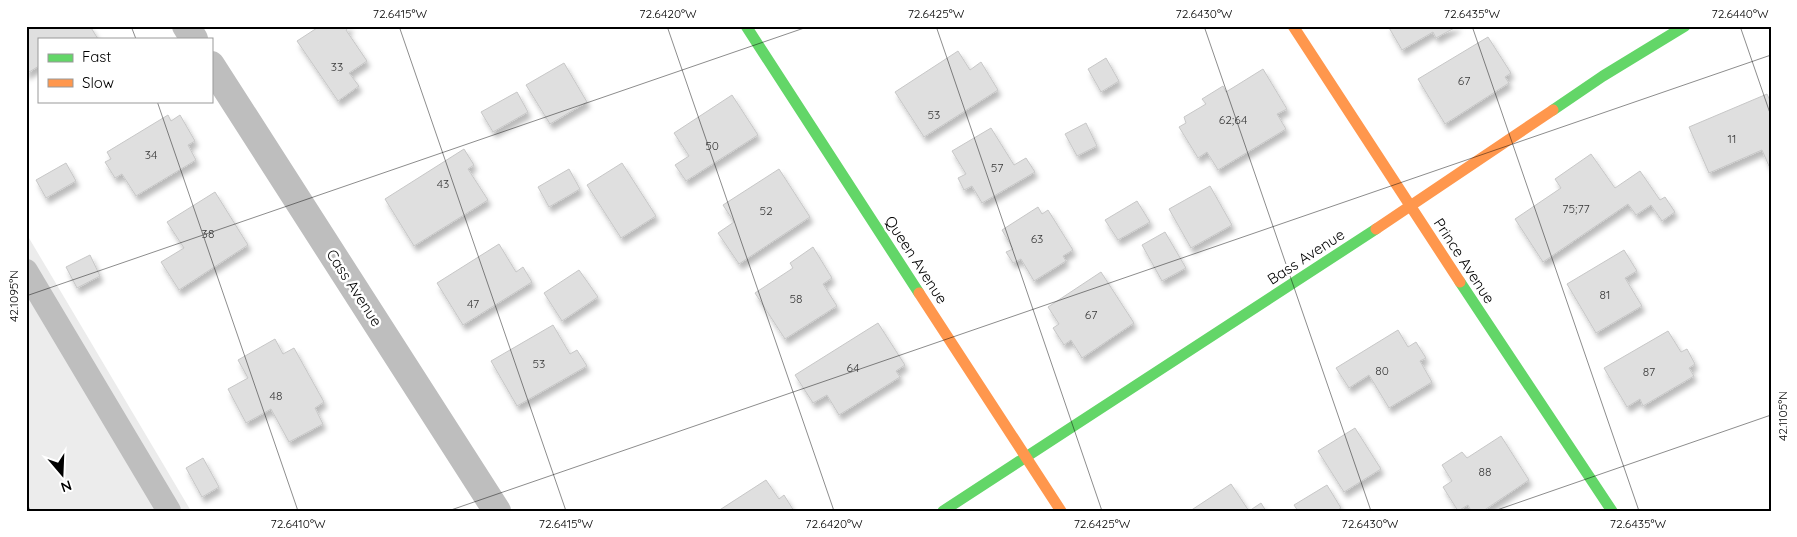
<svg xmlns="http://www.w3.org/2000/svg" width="1797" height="537" font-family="Quicksand,sans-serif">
<defs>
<filter id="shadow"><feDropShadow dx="3" dy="5.5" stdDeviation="2.5" flood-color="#0004"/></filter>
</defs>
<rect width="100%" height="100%" fill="#fff"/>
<!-- green -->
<path fill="#ececec" d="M 26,233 L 191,511 L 26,511 Z"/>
<!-- building -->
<g fill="#dfdfdf" stroke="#c7c7c7" filter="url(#shadow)">
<path d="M 26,26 L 90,26 L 98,39 L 39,39 L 39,66 L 26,74 Z"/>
<path d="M 320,26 L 351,26 L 346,30 L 367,61 L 349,73 L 359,86 L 338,101 L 297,41 Z"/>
<path d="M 1388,26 L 1458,26 L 1436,38 L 1433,32 L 1402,50 Z"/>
<path d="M 1488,37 L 1511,73 L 1505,77 L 1509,83 L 1445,124 L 1418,79 Z"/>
<path d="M 958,51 L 970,70 L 981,62 L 998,90 L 924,137 L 895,92 Z"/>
<path d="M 1106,58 L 1119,81 L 1101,92 L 1088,69 Z"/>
<path d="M 564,63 L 587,102 L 550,124 L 526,85 Z"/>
<path d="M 1263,69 L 1287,109 L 1277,114 L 1286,129 L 1218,170 L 1207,152 L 1198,158 L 1179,127 L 1186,123 L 1184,117 L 1206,104 L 1202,99 L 1223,86 L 1226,92 Z"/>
<path d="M 517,92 L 528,112 L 493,132 L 481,112 Z"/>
<path d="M 1767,94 L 1771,103 L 1771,165 L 1769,166 L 1762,150 L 1709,173 L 1689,127 Z"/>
<path d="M 732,95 L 758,135 L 686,181 L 675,165 L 689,156 L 674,133 Z"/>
<path d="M 168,115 L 171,121 L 180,115 L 195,141 L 188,145 L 196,160 L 136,196 L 122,174 L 115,178 L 105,162 L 111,159 L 107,152 Z"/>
<path d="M 1086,123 L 1097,146 L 1077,156 L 1065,134 Z"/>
<path d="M 991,128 L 1014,165 L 1026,158 L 1035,172 L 982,203 L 972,186 L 964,190 L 958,178 L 966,174 L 952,151 Z"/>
<path d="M 464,149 L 474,165 L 468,169 L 488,200 L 414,246 L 385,199 Z"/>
<path d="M 1591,154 L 1615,188 L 1640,171 L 1660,200 L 1665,197 L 1675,212 L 1662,221 L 1651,205 L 1636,215 L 1628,204 L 1543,262 L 1515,219 L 1561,188 L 1555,179 Z"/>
<path d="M 66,163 L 76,181 L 46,198 L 36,180 Z"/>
<path d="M 622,163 L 656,216 L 621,238 L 587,185 Z"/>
<path d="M 569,169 L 580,189 L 549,207 L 538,187 Z"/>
<path d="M 779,169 L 810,217 L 739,264 L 718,233 L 734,222 L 723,205 Z"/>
<path d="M 1210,186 L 1232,225 L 1191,248 L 1169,209 Z"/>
<path d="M 215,192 L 248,245 L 179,290 L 161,262 L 184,248 L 167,222 Z"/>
<path d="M 1137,201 L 1150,222 L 1118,240 L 1105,220 Z"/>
<path d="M 1038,207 L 1042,214 L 1048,210 L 1073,250 L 1063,256 L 1066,261 L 1034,281 L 1021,259 L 1013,263 L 1006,252 L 1013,249 L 1002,230 Z"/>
<path d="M 1165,232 L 1186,268 L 1162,281 L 1142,245 Z"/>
<path d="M 499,244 L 516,272 L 523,267 L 532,282 L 463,325 L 437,283 Z"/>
<path d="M 813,247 L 832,278 L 823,284 L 837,306 L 785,339 L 755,293 L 793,268 L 790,263 Z"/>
<path d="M 1624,250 L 1637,271 L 1625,278 L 1642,306 L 1596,333 L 1567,284 Z"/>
<path d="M 90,255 L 100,276 L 77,288 L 66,267 Z"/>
<path d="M 579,270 L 598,297 L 562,321 L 544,293 Z"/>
<path d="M 1101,272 L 1134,323 L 1082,358 L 1071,340 L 1064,345 L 1053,328 L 1059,324 L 1048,307 Z"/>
<path d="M 878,323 L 905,365 L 896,371 L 900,377 L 839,415 L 827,395 L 813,403 L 795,375 Z"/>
<path d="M 553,325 L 570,354 L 577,350 L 587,366 L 517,406 L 491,361 Z"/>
<path d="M 1398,330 L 1408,347 L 1416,342 L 1426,358 L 1420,361 L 1432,382 L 1389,408 L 1369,375 L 1349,388 L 1336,368 Z"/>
<path d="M 1668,331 L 1681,352 L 1687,349 L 1695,364 L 1689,368 L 1694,376 L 1643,406 L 1640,399 L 1627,407 L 1604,368 Z"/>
<path d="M 275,339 L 283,354 L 294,348 L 324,402 L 315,408 L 323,424 L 289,442 L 271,409 L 246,423 L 228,389 L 248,378 L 238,360 Z"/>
<path d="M 1355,428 L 1381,469 L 1344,492 L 1318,451 Z"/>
<path d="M 1501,436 L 1529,480 L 1483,511 L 1471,511 L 1468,505 L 1458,511 L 1443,487 L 1452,481 L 1442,465 L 1462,452 L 1467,458 Z"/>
<path d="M 203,458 L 219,487 L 202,497 L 186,468 Z"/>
<path d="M 766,480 L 779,499 L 784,495 L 794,511 L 718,511 Z"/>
<path d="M 1231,484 L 1249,511 L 1261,503 L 1266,511 L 1190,511 Z"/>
<path d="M 1327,485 L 1341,508 L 1336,511 L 1298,511 L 1294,505 Z"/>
</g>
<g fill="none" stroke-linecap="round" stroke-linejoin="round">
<!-- lane -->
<path stroke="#bebebe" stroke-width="24" d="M 26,271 L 169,511"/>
<!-- street -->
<g stroke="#bebebe" stroke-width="28">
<path d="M 186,26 L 194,39"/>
<path d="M 211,65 L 497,511"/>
</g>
<!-- fast -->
<g stroke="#63d668" stroke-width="11">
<path d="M 746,26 L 919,293"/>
<path d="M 1553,110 L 1603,76 L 1685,26"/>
<path d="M 1460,282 L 1612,511"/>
<path d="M 943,511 L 1376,229"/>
</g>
<!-- slow -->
<g stroke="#ff974d" stroke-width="11">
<path d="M 1293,26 L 1460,282"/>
<path d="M 1376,229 L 1553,110"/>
<path d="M 919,293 L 1061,511"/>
</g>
</g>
<!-- ticks -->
<path fill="none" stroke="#000" stroke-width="1" stroke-opacity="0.45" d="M 131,26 L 136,39M 399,26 L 566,511M 667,26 L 834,511M 936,26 L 1102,511M 1204,26 L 1371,511M 1472,26 L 1639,511M 1740,26 L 1771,116M 157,101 L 298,511M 26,296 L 810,26M 26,500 L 30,511M 448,511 L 1771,55M 1494,511 L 1771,415"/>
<g text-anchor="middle" stroke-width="5" stroke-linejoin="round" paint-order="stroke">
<!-- number labels -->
<g font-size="12" fill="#383838">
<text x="337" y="71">33</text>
<text x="1464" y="85">67</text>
<text x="934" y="119">53</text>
<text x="1233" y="124">62;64</text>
<text x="1732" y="143">11</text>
<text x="712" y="150">50</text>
<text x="151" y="159">34</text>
<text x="997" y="172">57</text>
<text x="443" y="188">43</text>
<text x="1576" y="213">75;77</text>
<text x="766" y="215">52</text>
<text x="208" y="238">38</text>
<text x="1037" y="243">63</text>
<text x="1605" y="299">81</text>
<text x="796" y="303">58</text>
<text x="473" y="308">47</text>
<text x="1091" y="319">67</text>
<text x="539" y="368">53</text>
<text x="853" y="372">64</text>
<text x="1382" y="375">80</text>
<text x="1649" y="376">87</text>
<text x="276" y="400">48</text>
<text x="1485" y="476">88</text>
</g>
<!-- street labels -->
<g font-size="15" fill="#000" stroke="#fff">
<text transform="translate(1306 257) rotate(-33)" y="5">Bass Avenue</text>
<text transform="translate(916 260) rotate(57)" y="5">Queen Avenue</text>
<text transform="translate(1464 261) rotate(57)" y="5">Prince Avenue</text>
<text transform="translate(354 288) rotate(57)" y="5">Cass Avenue</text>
</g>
</g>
<!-- border -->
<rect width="1797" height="537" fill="none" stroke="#ffffff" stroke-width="55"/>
<!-- legend -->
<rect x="38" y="38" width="175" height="65" fill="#ffffff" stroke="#999999"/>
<rect x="48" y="54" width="25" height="8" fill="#63d668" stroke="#999999"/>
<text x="82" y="62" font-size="15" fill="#000000">Fast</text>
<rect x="48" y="79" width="25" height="8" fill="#ff974d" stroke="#999999"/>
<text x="82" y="88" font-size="15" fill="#000000">Slow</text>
<!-- north arrow -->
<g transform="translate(62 474) rotate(161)" stroke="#ffffff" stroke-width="4" paint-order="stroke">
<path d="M0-4L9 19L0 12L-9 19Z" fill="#000000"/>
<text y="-8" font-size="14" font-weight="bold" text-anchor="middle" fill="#000000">N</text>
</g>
<rect x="28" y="28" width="1742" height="482" fill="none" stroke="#000" stroke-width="2"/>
<g font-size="12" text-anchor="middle" fill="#000">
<text x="400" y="18">72.6415°W</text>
<text x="668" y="18">72.6420°W</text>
<text x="936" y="18">72.6425°W</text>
<text x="1204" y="18">72.6430°W</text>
<text x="1472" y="18">72.6435°W</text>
<text x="1740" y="18">72.6440°W</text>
<text transform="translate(14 296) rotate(-90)" y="4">42.1095°N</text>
<text transform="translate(1783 416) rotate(-90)" y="4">42.1105°N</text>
<text x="298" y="528">72.6410°W</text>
<text x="566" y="528">72.6415°W</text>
<text x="834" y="528">72.6420°W</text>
<text x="1102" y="528">72.6425°W</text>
<text x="1370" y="528">72.6430°W</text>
<text x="1638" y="528">72.6435°W</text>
</g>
</svg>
